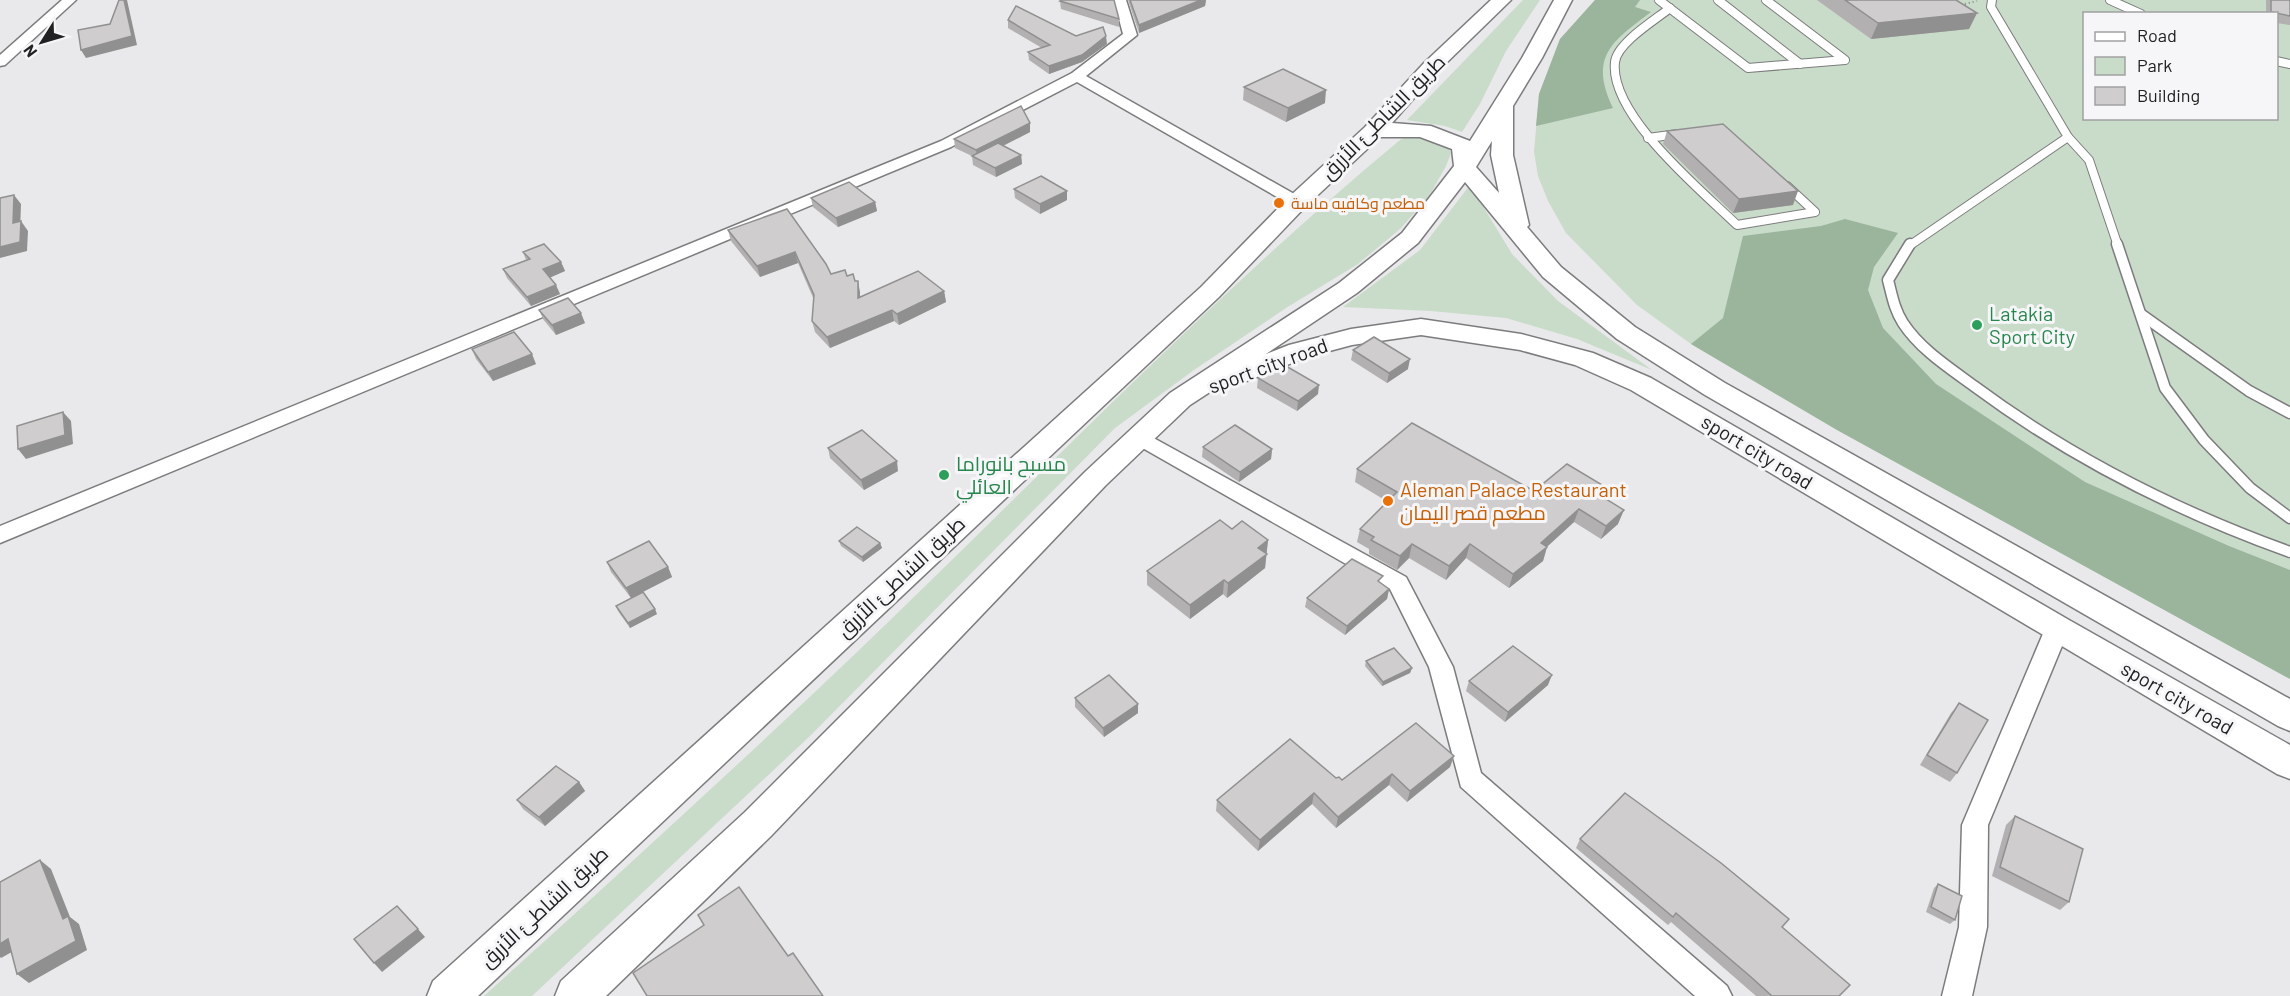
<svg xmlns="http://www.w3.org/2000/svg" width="2290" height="996" font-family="Barlow,Cairo,sans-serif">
<rect width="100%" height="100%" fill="#e9e9eb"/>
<!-- green -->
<g fill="#c9dbc9" fill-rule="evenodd">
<path d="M 1523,0 L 1540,0 L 1506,51 L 1480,104 L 1462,132 L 1445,126 L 1407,120 Z"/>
<path d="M 1595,0 L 2290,0 L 2290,679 L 1837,430 L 1691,344 L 1637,305 L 1566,233 L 1548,201 L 1538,176 L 1534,152 L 1539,94 L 1560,39 ZM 2084,14 L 2276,14 L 2276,118 L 2084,118 Z"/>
<path d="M 1408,136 L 1421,136 L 1446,144 L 1451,153 L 1446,166 L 1428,198 L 1400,229 L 1358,264 L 1286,308 L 1194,370 L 1115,428 L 810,736 L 532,996 L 484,996 C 609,883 733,770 855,654 C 1035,482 1207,300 1400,140 Z"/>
<path d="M 1470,185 L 1512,254 L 1558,301 L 1652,370 L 1577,339 L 1506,318 L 1431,311 L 1343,307 L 1420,250 Z"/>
</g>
<!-- forest -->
<g fill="#9bb49c">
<path d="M 1595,0 L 1640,0 L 1635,7 L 1651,12 C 1611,42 1589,57 1613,108 L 1536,126 L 1539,94 L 1560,39 Z"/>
<path d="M 1845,219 L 1898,233 L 1874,267 L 1868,290 L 1883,328 L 1936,384 L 2085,482 L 2229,546 L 2290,570 L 2290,679 L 1837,430 L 1691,344 L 1723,318 L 1743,236 L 1821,226 Z"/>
</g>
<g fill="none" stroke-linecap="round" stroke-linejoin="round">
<defs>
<g id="lane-far1">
<path d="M 1659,0 L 1748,68 L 1845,60 L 1766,0"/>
<path d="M 1718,0 L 1800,64"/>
<path d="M 2110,0 L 2141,14"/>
<path d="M 1670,8 C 1655,20 1617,43 1615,62 C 1609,115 1702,191 1737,225 L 1815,212 L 1787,186"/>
<path d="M 2276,61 L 2290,64"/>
<path d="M 2068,137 L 2089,160 L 2118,246"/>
<path d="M 1648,138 L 1678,134"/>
<path d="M 1909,246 L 2068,137 L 1991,7 L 1992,0"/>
</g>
<g id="lane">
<path d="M 1910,244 L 1888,280 C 1892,295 1894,309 1903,323 C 1920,349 1948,367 1974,386 C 2071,458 2176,511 2290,552"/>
<path d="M 2117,244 L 2165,388 L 2204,440 L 2250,488 L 2290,518"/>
<path d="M 2142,315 L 2249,391 L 2290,413"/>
</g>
<g id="street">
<path d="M 62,0 L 76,0 L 5,65 L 0,66 L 0,55 Z"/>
<path d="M 1114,0 L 1126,0 L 1137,35 L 1086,76 L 1303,199 L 1305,202 L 1303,205 L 1291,205 L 1077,82 L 951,147 L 0,543 L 0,526 L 941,141 L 1072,73 L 1123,34 Z"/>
<path d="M 1139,430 L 1406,577 L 1453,667 L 1481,773 L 1727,986 L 1732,996 L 1695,996 L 1461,787 L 1429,667 L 1390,589 L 1132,442 L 1129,437 L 1132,432 Z"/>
<path d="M 2057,620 L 2065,623 L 2069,629 L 1988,825 L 1987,927 L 1972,996 L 1942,996 L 1959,927 L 1962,825 L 2045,629 L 2049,623 Z"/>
</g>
<path id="secondary" d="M 1491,0 L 1511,0 L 1438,71 L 1392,123 L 1431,126 L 1470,141 L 1522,58 L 1554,0 L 1572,0 L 1542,58 L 1513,106 L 1513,155 L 1529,225 L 1527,227 L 1561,267 L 1635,327 L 1725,383 L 2290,699 L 2290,731 L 2278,726 L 1705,395 L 1617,339 L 1543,277 L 1465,182 L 1418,243 L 1357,293 L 1266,354 L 1289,345 L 1351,329 L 1421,319 L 1521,334 L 1593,353 L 1651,378 L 2069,620 L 2290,745 L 2290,779 L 2277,774 L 1631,390 L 1575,365 L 1520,350 L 1421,335 L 1352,345 L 1307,357 L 1244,382 L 1233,377 L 1190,405 L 1106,485 L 771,836 L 606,996 L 555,996 L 561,981 L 745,812 L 1086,471 L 1170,393 L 1339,283 L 1402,233 L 1454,166 L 1452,149 L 1420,137 L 1380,137 L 1305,207 L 1219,297 L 478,996 L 427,996 L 433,981 L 1201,287 L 1289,197 L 1365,127 L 1424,63 ZM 1492,141 L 1491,155 L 1499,193 L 1476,167 Z"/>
</defs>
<!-- lane-far1 casing -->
<use href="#lane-far1" stroke="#7c7c7e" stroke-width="10"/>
<!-- lane casing -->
<use href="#lane" stroke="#7c7c7e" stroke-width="13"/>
<!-- street casing -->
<use href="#street" stroke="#7c7c7e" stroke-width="3"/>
<!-- secondary casing -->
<use href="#secondary" stroke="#7c7c7e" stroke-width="3"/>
<!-- path -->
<path stroke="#89898a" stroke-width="2" stroke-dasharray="1 3" stroke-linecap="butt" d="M 1961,5 L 1977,1"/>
<!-- lane-far1 -->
<use href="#lane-far1" stroke="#fff" stroke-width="8"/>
<!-- lane -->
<use href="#lane" stroke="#fff" stroke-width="10"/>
<!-- street -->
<use href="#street" fill="#fff" fill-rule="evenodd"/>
<!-- secondary -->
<use href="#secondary" fill="#fff" fill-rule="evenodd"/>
</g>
<!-- wall -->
<g fill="#b2b0b0">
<path d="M 1128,0 L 1206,0 L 1205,6 L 1139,33 Z"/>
<path d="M 1817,0 L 1956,0 L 1977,13 L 1969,29 L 1871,39 Z"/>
<path d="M 2266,0 L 2290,0 L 2290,25 L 2277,23 L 2277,14 L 2266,14 Z"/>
<path d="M 1060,1 L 1119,19 L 1119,27 L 1061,9 Z"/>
<path d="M 1008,20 L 1076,36 L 1107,44 L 1082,62 L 1049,74 L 1029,60 L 1028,52 L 1042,48 L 1008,28 Z"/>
<path d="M 1244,87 L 1325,103 L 1286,122 L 1243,100 Z"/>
<path d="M 1030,123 L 1030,132 L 1003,146 L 1021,155 L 1022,164 L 996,177 L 973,165 L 972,156 L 955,148 L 954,139 Z"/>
<path d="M 1667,131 L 1793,205 L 1733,213 L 1663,144 Z"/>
<path d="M 1014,189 L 1067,191 L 1067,200 L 1040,214 L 1015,198 Z"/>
<path d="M 811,198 L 875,202 L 877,211 L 838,227 L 813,207 Z"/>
<path d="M 787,209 L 831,274 L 847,276 L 855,281 L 858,281 L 860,297 L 944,291 L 946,302 L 899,325 L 894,321 L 830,348 L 815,332 L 812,321 L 814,300 L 798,263 L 760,277 L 731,241 L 728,230 Z"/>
<path d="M 523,252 L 561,262 L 565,271 L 550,277 L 560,294 L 531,306 L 507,278 L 503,269 L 526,260 Z"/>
<path d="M 539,310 L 585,323 L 556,335 L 543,319 Z"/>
<path d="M 472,349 L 536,364 L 493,381 L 476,359 Z"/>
<path d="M 1353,350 L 1408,369 L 1387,383 L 1351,360 Z"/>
<path d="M 1258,378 L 1318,394 L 1297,411 L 1257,388 Z"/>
<path d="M 1203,447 L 1272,449 L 1271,459 L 1239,482 L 1202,457 Z"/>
<path d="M 828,448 L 898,471 L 864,490 L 830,458 Z"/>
<path d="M 1357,469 L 1534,491 L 1604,486 L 1601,496 L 1618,524 L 1601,539 L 1574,522 L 1547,547 L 1543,561 L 1509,588 L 1466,558 L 1446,580 L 1409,558 L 1397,570 L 1369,554 L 1369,549 L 1357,542 L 1360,529 L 1388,502 L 1355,482 Z"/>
<path d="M 1232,529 L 1268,540 L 1265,568 L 1227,598 L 1223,594 L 1190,619 L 1147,585 L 1147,571 Z"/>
<path d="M 839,541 L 880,543 L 882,548 L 863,562 L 841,546 Z"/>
<path d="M 607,562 L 668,567 L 672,577 L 631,598 L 611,572 Z"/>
<path d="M 1389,589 L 1387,599 L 1345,635 L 1305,607 L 1307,598 Z"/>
<path d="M 616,606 L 657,614 L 630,628 L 618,611 Z"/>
<path d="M 1366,661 L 1412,668 L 1410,673 L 1382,686 L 1365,666 Z"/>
<path d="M 1469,681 L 1548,685 L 1505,722 L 1466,691 Z"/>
<path d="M 1075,698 L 1138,704 L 1138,713 L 1104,737 L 1075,707 Z"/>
<path d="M 1959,704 L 1957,773 L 1950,782 L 1920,765 L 1951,713 Z"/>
<path d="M 1454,756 L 1450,767 L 1407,802 L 1389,785 L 1336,828 L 1312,804 L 1258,851 L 1216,811 L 1217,800 L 1336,778 L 1342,780 Z"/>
<path d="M 579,782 L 585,791 L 545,826 L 523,809 L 517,800 Z"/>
<path d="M 2015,816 L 2069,902 L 2060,910 L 1992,876 L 2006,825 Z"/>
<path d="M 1580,839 L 1783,928 L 1839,996 L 1756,996 L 1671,922 L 1668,925 L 1576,848 Z"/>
<path d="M 1938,884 L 1955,920 L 1950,924 L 1926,912 L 1934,888 Z"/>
</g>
<!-- shaded-wall -->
<g fill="#919090">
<path d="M 124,0 L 127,0 L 137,45 L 86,58 L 81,50 L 132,36 Z"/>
<path d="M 1201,0 L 1206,0 L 1205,6 L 1139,33 L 1139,25 Z"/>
<path d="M 1977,13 L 1969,29 L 1871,39 L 1878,23 Z"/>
<path d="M 1106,36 L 1107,44 L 1082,62 L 1049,74 L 1049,66 Z"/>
<path d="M 1326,90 L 1325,103 L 1286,122 L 1288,108 Z"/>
<path d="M 1030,123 L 1030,132 L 977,159 L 976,150 Z"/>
<path d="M 1021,155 L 1022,164 L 996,177 L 995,168 Z"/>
<path d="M 1067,191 L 1067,200 L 1040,214 L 1040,204 Z"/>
<path d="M 1798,191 L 1793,205 L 1733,213 L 1739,199 Z"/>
<path d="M 14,195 L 21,204 L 20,232 L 13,223 Z"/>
<path d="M 875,202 L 877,211 L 838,227 L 836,218 Z"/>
<path d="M 21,221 L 28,231 L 27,251 L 0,258 L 0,247 Z"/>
<path d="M 795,252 L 798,263 L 760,277 L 757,266 Z"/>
<path d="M 561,262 L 565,271 L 547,279 L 543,269 Z"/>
<path d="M 858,281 L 860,292 L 860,310 L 858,298 Z"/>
<path d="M 556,285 L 560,294 L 531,306 L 527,297 Z"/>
<path d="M 944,291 L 946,302 L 899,325 L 897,314 Z"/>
<path d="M 892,310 L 894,321 L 830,348 L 827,337 Z"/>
<path d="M 581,313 L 585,323 L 556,335 L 552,325 Z"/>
<path d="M 532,354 L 536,364 L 493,381 L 488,372 Z"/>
<path d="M 1410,359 L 1408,369 L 1387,383 L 1389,373 Z"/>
<path d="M 1319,385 L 1318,394 L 1297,411 L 1298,401 Z"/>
<path d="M 63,412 L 71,421 L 73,444 L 26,459 L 18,449 Z"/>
<path d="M 1272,449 L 1271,459 L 1239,482 L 1240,472 Z"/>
<path d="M 897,461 L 898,471 L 864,490 L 861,480 Z"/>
<path d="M 1604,486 L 1599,500 L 1596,493 Z"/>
<path d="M 1579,509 L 1574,522 L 1541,552 L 1547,547 L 1543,561 L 1509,588 L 1513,574 L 1541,543 Z"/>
<path d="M 1624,510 L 1618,524 L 1601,539 L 1606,526 Z"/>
<path d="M 1268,540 L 1265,568 L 1227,598 L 1228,583 L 1258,548 Z"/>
<path d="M 880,543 L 882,548 L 863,562 L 862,557 Z"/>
<path d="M 1412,544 L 1409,558 L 1397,570 L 1400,556 Z"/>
<path d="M 1470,544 L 1466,558 L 1446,580 L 1449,566 Z"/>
<path d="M 668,567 L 672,577 L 631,598 L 626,588 Z"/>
<path d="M 1224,580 L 1223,594 L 1190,619 L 1190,605 Z"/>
<path d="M 1389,589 L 1387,599 L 1345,635 L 1347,626 Z"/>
<path d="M 655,609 L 657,614 L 630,628 L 628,623 Z"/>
<path d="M 1412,668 L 1410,673 L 1382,686 L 1383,682 Z"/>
<path d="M 1552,675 L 1548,685 L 1505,722 L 1508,712 Z"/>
<path d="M 1138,704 L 1138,713 L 1104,737 L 1103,728 Z"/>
<path d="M 1454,756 L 1450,767 L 1407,802 L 1410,791 Z"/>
<path d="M 1392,774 L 1389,785 L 1336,828 L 1338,817 Z"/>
<path d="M 579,782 L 585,791 L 545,826 L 539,817 Z"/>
<path d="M 1314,793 L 1312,804 L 1258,851 L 1260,840 Z"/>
<path d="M 40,860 L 51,869 L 70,917 L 79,924 L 87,950 L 29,983 L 17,974 L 63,919 Z"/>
<path d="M 418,929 L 425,937 L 382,972 L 374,963 Z"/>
<path d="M 8,939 L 19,948 L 1,958 L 0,957 L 0,944 Z"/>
</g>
<!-- building -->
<g fill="#cfcdcd" stroke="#919090" stroke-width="1.5">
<path d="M 119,0 L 124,0 L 132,36 L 81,50 L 78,30 L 110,24 Z"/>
<path d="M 1062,0 L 1114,0 L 1119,19 L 1060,1 Z"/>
<path d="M 1130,0 L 1201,0 L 1139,25 Z"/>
<path d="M 1845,0 L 1956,0 L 1977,13 L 1878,23 Z"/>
<path d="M 2271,0 L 2290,0 L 2290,16 L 2271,12 Z"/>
<path d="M 1016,6 L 1076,36 L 1103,27 L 1106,36 L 1082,55 L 1049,66 L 1028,52 L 1050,45 L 1008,20 Z"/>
<path d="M 1283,69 L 1326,90 L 1288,108 L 1244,87 Z"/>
<path d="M 1021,106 L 1030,123 L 976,150 L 954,139 Z"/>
<path d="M 1723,124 L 1798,191 L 1739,199 L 1667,131 Z"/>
<path d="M 998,143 L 1021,155 L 995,168 L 972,156 Z"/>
<path d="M 1041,176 L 1067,191 L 1040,204 L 1014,189 Z"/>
<path d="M 849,182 L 875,202 L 836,218 L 811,198 Z"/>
<path d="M 14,195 L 13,223 L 21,221 L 20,242 L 0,247 L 0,198 Z"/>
<path d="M 787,209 L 826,264 L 831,274 L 845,270 L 847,276 L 853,274 L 855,281 L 858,281 L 858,298 L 918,271 L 944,291 L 897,314 L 892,310 L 827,337 L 812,321 L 814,295 L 795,252 L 757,266 L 728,230 Z"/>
<path d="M 544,244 L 561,262 L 543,269 L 556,285 L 527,297 L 503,269 L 530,259 L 523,252 Z"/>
<path d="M 568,298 L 581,313 L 552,325 L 539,310 Z"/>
<path d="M 514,332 L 532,354 L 488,372 L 472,349 Z"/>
<path d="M 1374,337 L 1410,359 L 1389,373 L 1353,350 Z"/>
<path d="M 1279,362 L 1319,385 L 1298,401 L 1258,378 Z"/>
<path d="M 63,412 L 65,435 L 18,449 L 17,426 Z"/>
<path d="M 1412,423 L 1534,491 L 1567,464 L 1604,486 L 1596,493 L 1624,510 L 1606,526 L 1579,509 L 1541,543 L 1547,547 L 1513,574 L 1470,544 L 1449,566 L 1412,544 L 1400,556 L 1371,540 L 1374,537 L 1360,529 L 1397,492 L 1357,469 Z"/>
<path d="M 1235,425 L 1272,449 L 1240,472 L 1203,447 Z"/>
<path d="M 862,430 L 897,461 L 861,480 L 828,448 Z"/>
<path d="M 1220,520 L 1232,529 L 1242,521 L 1268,540 L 1258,548 L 1267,554 L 1228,583 L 1224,580 L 1190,605 L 1147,571 Z"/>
<path d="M 857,527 L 880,543 L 862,557 L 839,541 Z"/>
<path d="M 649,541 L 668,567 L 626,588 L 607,562 Z"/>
<path d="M 1352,559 L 1383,576 L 1378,581 L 1389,589 L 1347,626 L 1307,598 Z"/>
<path d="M 643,592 L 655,609 L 628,623 L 616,606 Z"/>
<path d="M 1513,646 L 1552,675 L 1508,712 L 1469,681 Z"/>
<path d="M 1394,648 L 1412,668 L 1383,682 L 1366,661 Z"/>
<path d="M 1109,675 L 1138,704 L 1103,728 L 1075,698 Z"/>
<path d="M 1959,703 L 1988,720 L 1957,773 L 1927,755 Z"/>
<path d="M 1416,723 L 1454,756 L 1410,791 L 1392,774 L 1338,817 L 1314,793 L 1260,840 L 1217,800 L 1290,739 L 1336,778 L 1339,777 L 1342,780 Z"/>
<path d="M 556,766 L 579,782 L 539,817 L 517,800 Z"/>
<path d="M 1625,793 L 1721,863 L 1789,919 L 1782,927 L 1850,985 L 1839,996 L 1772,996 L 1751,977 L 1676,913 L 1673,917 L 1580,839 Z"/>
<path d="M 2015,816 L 2083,849 L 2069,902 L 2000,867 Z"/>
<path d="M 40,860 L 63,919 L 68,916 L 76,941 L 17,974 L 8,939 L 0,944 L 0,882 Z"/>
<path d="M 1938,884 L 1962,896 L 1955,920 L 1931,907 Z"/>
<path d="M 739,887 L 788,956 L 793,953 L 823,996 L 647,996 L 633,973 L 704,925 L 698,915 Z"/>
<path d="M 397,906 L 418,929 L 374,963 L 354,939 Z"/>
</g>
<!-- markers -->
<g fill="#e8710a" stroke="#f6f6f8" stroke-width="2">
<circle cx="1279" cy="203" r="6"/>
<circle cx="1388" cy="501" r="6"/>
</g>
<g fill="#2e9e5b" stroke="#f6f6f8" stroke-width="2">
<circle cx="1977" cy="325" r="6"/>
<circle cx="944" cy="475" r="6"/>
</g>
<g text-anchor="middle" stroke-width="6" stroke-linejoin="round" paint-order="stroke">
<!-- far-food labels -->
<g font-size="16" fill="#c56008" stroke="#f6f6f8" text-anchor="start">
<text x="1291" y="209">مطعم وكافيه ماسة</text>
</g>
<!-- street labels -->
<g font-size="20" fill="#212121" stroke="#f6f6f8">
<text transform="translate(1383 117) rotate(-45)" y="7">طريق الشاطئ الأزرق</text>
<text transform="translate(1268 366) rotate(-20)" y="7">sport city road</text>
<text transform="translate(1757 452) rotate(31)" y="7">sport city road</text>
<text transform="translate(901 577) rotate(-43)" y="7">طريق الشاطئ الأزرق</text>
<text transform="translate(2177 698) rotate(30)" y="7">sport city road</text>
<text transform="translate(544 907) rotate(-43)" y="7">طريق الشاطئ الأزرق</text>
</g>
<!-- leisure labels -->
<g font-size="20" fill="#27864d" stroke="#f6f6f8" text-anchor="start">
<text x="1989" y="321">Latakia<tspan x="1989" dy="23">Sport City</tspan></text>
<text x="956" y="471">مسبح بانوراما<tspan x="956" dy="23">العائلي</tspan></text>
</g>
<!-- food labels -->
<g font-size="20" fill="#c56008" stroke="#f6f6f8" text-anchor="start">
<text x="1400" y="497">Aleman Palace Restaurant<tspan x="1400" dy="23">مطعم قصر اليمان</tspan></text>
</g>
</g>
<!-- legend -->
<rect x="2083" y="12" width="195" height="108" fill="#f6f6f8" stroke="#a1a1a2" stroke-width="1.5"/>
<rect x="2095" y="32" width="30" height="9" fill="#ffffff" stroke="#a1a1a2" stroke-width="1.5"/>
<text x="2137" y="42" font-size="18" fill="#212121">Road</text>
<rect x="2095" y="57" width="30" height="18" fill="#c9dbc9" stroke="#a1a1a2" stroke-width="1.5"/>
<text x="2137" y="72" font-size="18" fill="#212121">Park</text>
<rect x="2095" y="87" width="30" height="18" fill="#cfcdcd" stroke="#a1a1a2" stroke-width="1.5"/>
<text x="2137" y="102" font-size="18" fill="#212121">Building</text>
<!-- north arrow -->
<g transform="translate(42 42) rotate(233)" stroke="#f6f6f8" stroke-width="4.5" paint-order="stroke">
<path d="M0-4.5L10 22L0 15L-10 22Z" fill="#212121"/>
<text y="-9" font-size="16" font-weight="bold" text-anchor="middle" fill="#212121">N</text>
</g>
</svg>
